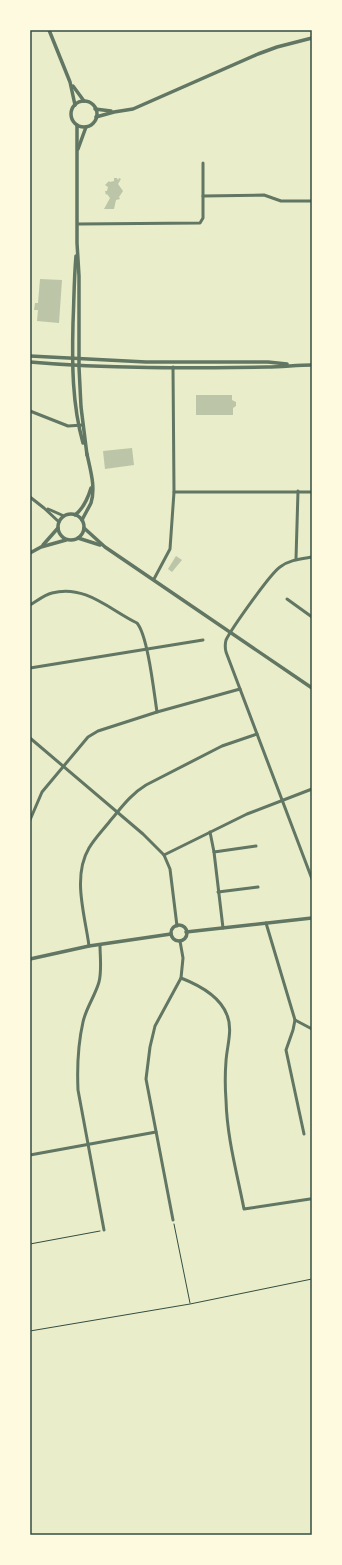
<svg xmlns="http://www.w3.org/2000/svg" width="342" height="1565" font-family="'Nunito Sans',sans-serif">
<rect width="100%" height="100%" fill="#e9edc9"/>
<!-- building -->
<g fill="#bcc5a7">
<path d="M 114,178 L 117,178 L 118,180 L 119,178 L 121,179 L 118,184 L 123,191 L 119,197 L 120,199 L 116,200 L 114,209 L 104,209 L 110,198 L 107,194 L 106,195 L 105,191 L 107,191 L 108,187 L 105,185 L 109,181 L 110,182 L 114,181 Z"/>
<path d="M 40,279 L 62,280 L 59,323 L 37,321 L 38,310 L 34,310 L 35,303 L 38,303 Z"/>
<path d="M 196,395 L 232,395 L 232,400 L 236,402 L 236,406 L 233,408 L 233,415 L 196,415 Z"/>
<path d="M 132,448 L 134,465 L 105,469 L 103,451 Z"/>
<path d="M 176,556 L 182,560 L 172,572 L 168,569 Z"/>
</g>
<g fill="none" stroke-linecap="round" stroke-linejoin="round">
<!-- path -->
<g stroke="#344e41" stroke-width="1">
<path d="M 174,1224 L 190,1303"/>
<path d="M 30,1244 L 100,1231"/>
<path d="M 30,1331 L 190,1304 L 312,1279"/>
</g>
<!-- minor -->
<g stroke="#617663" stroke-width="3">
<path d="M 203,163 L 203,196 L 264,195 L 281,201 L 312,201"/>
<path d="M 78,224 L 200,223 L 203,218 L 203,196"/>
<path d="M 30,411 L 68,426 L 83,425"/>
<path d="M 174,492 L 312,492"/>
<path d="M 30,497 L 44,508 L 59,522"/>
<path d="M 48,509 L 64,516"/>
<path d="M 312,557 C 300,559 289,560 280,567 C 270,574 232,628 226,640 C 225,644 225,648 226,652 L 312,879"/>
<path d="M 296,559 L 298,491"/>
<path d="M 154,579 L 170,549 L 174,492 L 173,367"/>
<path d="M 287,599 L 312,617"/>
<path d="M 30,605 C 37,601 44,595 52,593 C 85,584 110,610 137,623 C 148,636 154,693 157,712"/>
<path d="M 30,668 L 203,640"/>
<path d="M 30,738 L 143,834 L 164,855 L 170,869 L 177,926"/>
<path d="M 30,820 L 42,792 L 88,737 L 98,731 L 157,712 L 240,689"/>
<path d="M 210,832 L 214,852 L 223,928"/>
<path d="M 214,852 L 256,846"/>
<path d="M 164,855 L 247,814 L 312,789"/>
<path d="M 218,892 L 258,887"/>
<path d="M 266,923 L 295,1020 L 293,1030 L 286,1050 L 304,1134"/>
<path d="M 100,945 C 100,957 102,970 99,982 C 95,996 86,1008 83,1022 C 78,1044 77,1067 78,1090 L 104,1230"/>
<path d="M 89,946 C 85,915 72,877 89,848 C 95,838 103,830 110,821 C 121,808 131,794 146,785 L 222,746 L 257,734"/>
<path d="M 181,978 C 199,985 220,996 227,1015 C 233,1029 227,1046 226,1061 C 225,1074 225,1087 226,1100 C 227,1138 237,1173 244,1209 L 310,1199"/>
<path d="M 295,1020 L 312,1029"/>
<path d="M 30,1155 L 156,1132"/>
<path d="M 173,1220 L 146,1079 L 150,1047 L 155,1026 L 181,978 L 183,958 L 180,941"/>
</g>
<!-- tertiary -->
<g stroke="#617663" stroke-width="3.5">
<path d="M 49,30 L 70,82 L 75,105"/>
<path d="M 73,86 L 84,101"/>
<circle cx="84" cy="114" r="13"/>
<path d="M 95,109 L 111,111"/>
<path d="M 96,117 L 114,112 L 133,109 L 258,54 L 277,47 L 312,38"/>
<path d="M 77,125 L 77,243 L 79,276 L 79,367 L 81,407 L 87,455"/>
<path d="M 78,149 L 86,127"/>
<path d="M 76,256 C 74,278 74,301 73,323 C 72,363 72,404 83,443"/>
<path d="M 30,356 L 146,362 L 268,362 L 287,364"/>
<path d="M 30,362 C 109,369 188,368 267,367 C 282,367 297,365 312,365"/>
<circle cx="71" cy="527" r="13"/>
<path d="M 75,515 C 84,508 88,498 91,488"/>
<path d="M 82,520 C 85,514 88,509 91,503 C 96,487 90,469 87,454"/>
<path d="M 84,528 L 105,547 L 312,688"/>
<path d="M 78,538 L 100,545"/>
<path d="M 43,545 L 58,528"/>
<path d="M 30,553 L 41,547 L 66,540"/>
<circle cx="179" cy="933" r="8"/>
<path d="M 186,932 L 312,918"/>
<path d="M 30,959 L 89,946 L 171,934"/>
</g>
</g>
<!-- border -->
<rect width="342" height="1565" fill="none" stroke="#fefae0" stroke-width="62"/>
<rect x="31" y="31" width="280" height="1503" fill="none" stroke="#344e41" stroke-width="1.5"/>
</svg>
